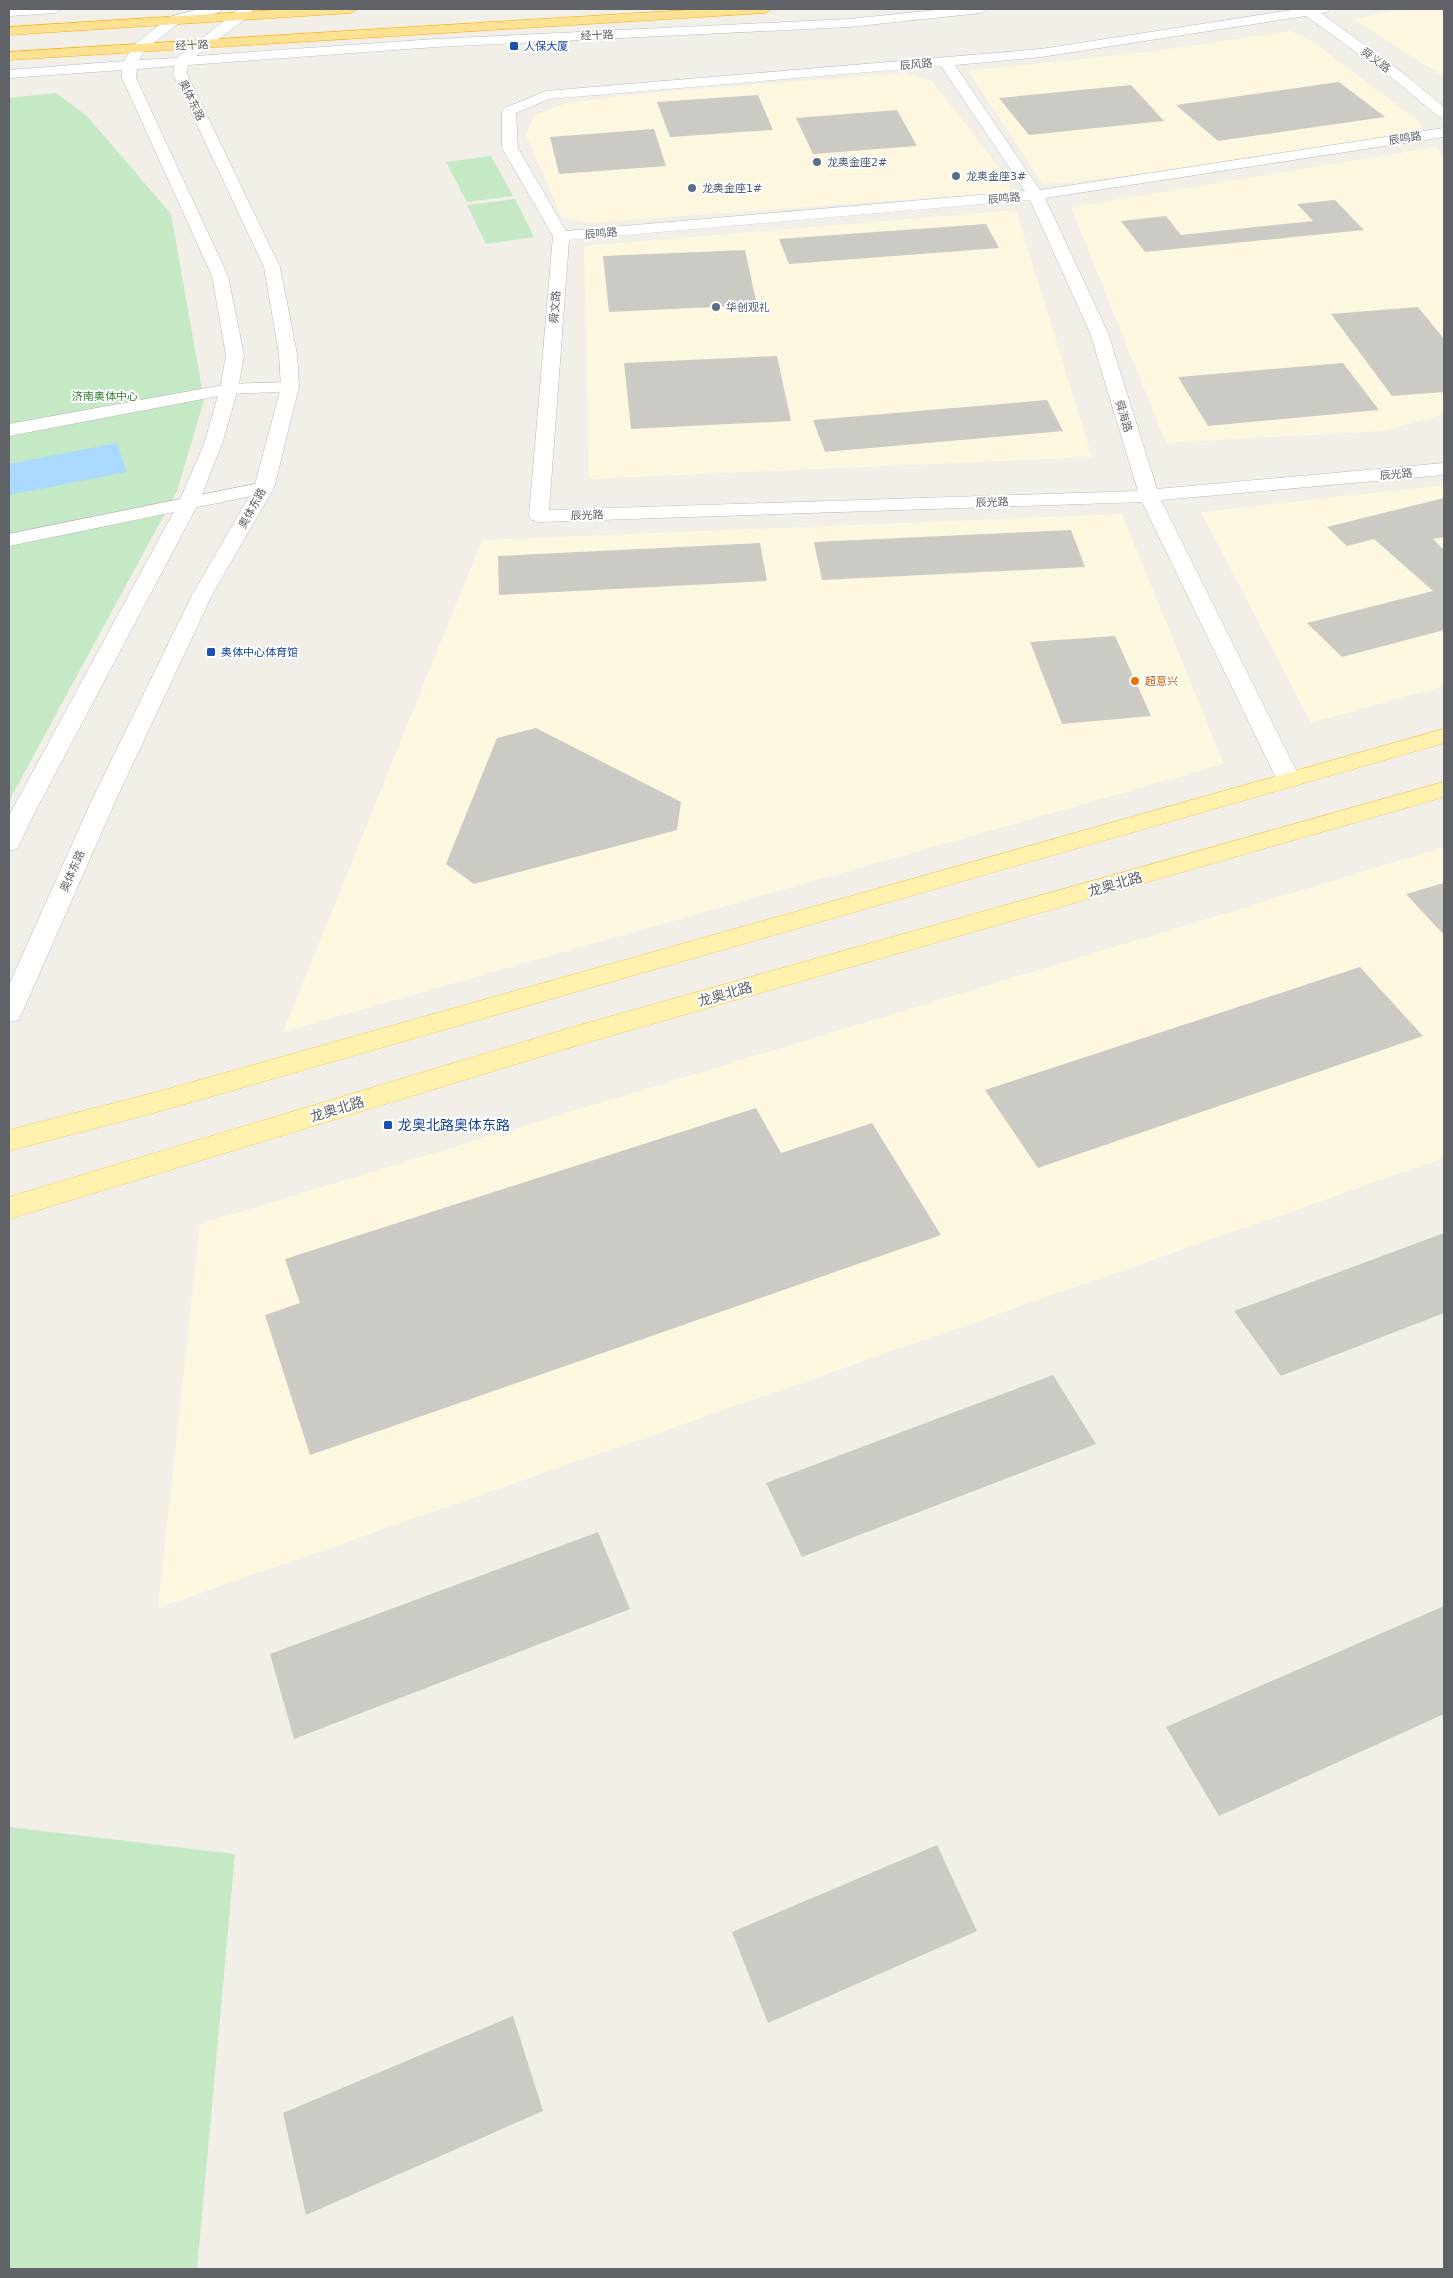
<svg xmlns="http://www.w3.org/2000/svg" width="1453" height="2278" font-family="'DejaVu Sans','Noto Sans SC',sans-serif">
<rect width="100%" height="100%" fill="#f1efe8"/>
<!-- commercial -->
<g fill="#fef7e0">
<path d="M 1401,9 L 1444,9 L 1444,77 L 1353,19 Z"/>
<path d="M 1290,31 L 1311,40 L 1420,122 L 1422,133 L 1234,162 L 1075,182 L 1043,184 L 968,71 L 1148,52 Z"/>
<path d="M 904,73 L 932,81 L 1010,182 L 1010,192 L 589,223 L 561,216 L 526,135 L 534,115 L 567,103 L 639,94 Z"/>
<path d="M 1437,147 L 1444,159 L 1444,414 L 1382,431 L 1166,443 L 1071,207 Z"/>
<path d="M 1016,210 L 1092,457 L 589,479 L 584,246 Z"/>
<path d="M 1444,485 L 1444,686 L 1311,723 L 1201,512 Z"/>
<path d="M 1122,514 L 1224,764 L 283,1032 L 482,540 Z"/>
<path d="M 1444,847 L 1444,1158 L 158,1608 L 200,1224 Z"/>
</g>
<!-- green -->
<g fill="#c5e8c5">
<path d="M 56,93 L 87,116 L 171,214 L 204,400 L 177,491 L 9,801 L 9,98 Z"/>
<path d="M 491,156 L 513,196 L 467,202 L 446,162 Z"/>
<path d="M 515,199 L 534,237 L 486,244 L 467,205 Z"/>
<path d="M 9,1827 L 235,1854 L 197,2269 L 9,2269 Z"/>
</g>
<!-- water -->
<path fill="#aadaff" d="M 117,443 L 127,472 L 9,495 L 9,464 Z"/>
<!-- building -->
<g fill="#cccac5">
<path d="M 1339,82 L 1385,117 L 1218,141 L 1176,105 Z"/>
<path d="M 1131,85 L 1164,121 L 1029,135 L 999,98 Z"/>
<path d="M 758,95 L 773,130 L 670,137 L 657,102 Z"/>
<path d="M 897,110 L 917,146 L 813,154 L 796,118 Z"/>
<path d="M 654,129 L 666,166 L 559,174 L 550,137 Z"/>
<path d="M 1335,200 L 1364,230 L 1145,252 L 1121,221 L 1166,216 L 1181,235 L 1313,221 L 1297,204 Z"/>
<path d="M 986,224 L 999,248 L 789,264 L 779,239 Z"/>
<path d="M 745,250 L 757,305 L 609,312 L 603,256 Z"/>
<path d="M 1418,307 L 1444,339 L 1444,392 L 1392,396 L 1331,314 Z"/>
<path d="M 777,356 L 791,421 L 631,429 L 624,363 Z"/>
<path d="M 1343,363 L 1379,410 L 1208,426 L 1178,377 Z"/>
<path d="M 1047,400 L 1063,431 L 825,452 L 813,420 Z"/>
<path d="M 1444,498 L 1444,537 L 1433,539 L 1444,550 L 1444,630 L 1342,657 L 1307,623 L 1433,591 L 1374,539 L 1347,546 L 1327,527 Z"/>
<path d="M 1071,530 L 1085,567 L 822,580 L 814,542 Z"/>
<path d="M 760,543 L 767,581 L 499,595 L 498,556 Z"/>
<path d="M 1115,636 L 1151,716 L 1062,724 L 1030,642 Z"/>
<path d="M 536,728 L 681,802 L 677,830 L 474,884 L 446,864 L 497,738 Z"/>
<path d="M 1444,883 L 1444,935 L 1406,894 Z"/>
<path d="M 1360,967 L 1423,1036 L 1038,1168 L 985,1090 Z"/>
<path d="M 756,1108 L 781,1153 L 872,1123 L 941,1235 L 310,1455 L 265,1315 L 300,1303 L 285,1259 Z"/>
<path d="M 1444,1233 L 1444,1313 L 1281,1376 L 1234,1311 Z"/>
<path d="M 1053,1375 L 1096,1444 L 802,1557 L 766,1483 Z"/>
<path d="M 598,1532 L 630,1609 L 294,1739 L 270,1654 Z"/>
<path d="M 1444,1606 L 1444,1714 L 1219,1816 L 1166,1727 Z"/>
<path d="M 937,1845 L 977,1931 L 768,2023 L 732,1932 Z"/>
<path d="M 513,2016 L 543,2111 L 306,2215 L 283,2113 Z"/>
</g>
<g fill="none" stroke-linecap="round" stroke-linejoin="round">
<defs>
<g id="street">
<path d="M 290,382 L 296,383 L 299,387 L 296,391 L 229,394 L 9,436 L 9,424 L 229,384 Z"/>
<path d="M 264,482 L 271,484 L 274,488 L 271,492 L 9,546 L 9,534 Z"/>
</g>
<g id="secondary">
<path d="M 9,9 L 62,9 L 55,13 L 9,16 Z"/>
<path d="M 200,9 L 222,9 L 220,12 L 179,23 L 145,50 L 139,60 L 177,58 L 239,9 L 253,9 L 248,17 L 196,56 L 435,39 L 849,19 L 945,9 L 988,9 L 981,13 L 849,27 L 435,47 L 188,65 L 187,74 L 280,267 L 297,354 L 299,387 L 274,488 L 212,595 L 115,802 L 22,1013 L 18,1020 L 9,1022 L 9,985 L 91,802 L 192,595 L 254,488 L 281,387 L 279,354 L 264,267 L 173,74 L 174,66 L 137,69 L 136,78 L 228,276 L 244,355 L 238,389 L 222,444 L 198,504 L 35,812 L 17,849 L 9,851 L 9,817 L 11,812 L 178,504 L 204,444 L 220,389 L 226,355 L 212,276 L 122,78 L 122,70 L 9,78 L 9,70 L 124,61 L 134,45 L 169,17 Z"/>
<path d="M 1298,9 L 1330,9 L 1328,12 L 1321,13 L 1407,76 L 1444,107 L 1444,118 L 1439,117 L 1397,82 L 1306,16 L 1041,57 L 955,65 L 1040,190 L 1444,128 L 1444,137 L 1045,198 L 1108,333 L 1157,489 L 1444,463 L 1444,475 L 1161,500 L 1301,780 L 1297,785 L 1289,787 L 1281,785 L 1277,780 L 1142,502 L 539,522 L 532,520 L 529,516 L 553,236 L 502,148 L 502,111 L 504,108 L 546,91 L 1041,49 ZM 941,66 L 1025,191 L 566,231 L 518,148 L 516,113 L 549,99 ZM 1030,200 L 1090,333 L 1138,491 L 549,510 L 569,240 Z"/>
</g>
<g id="primary">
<path d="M 1444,729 L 1444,743 L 157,1112 L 9,1151 L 9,1130 L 157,1092 Z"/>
<path d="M 1444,782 L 1444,797 L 582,1044 L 9,1219 L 9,1197 L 580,1025 Z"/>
</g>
<g id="highway">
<path d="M 291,9 L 358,9 L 351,13 L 9,35 L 9,27 Z"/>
<path d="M 703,9 L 772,9 L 765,13 L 9,60 L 9,52 Z"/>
</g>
</defs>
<!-- street casing -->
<use href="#street" stroke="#b5b8bc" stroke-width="1"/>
<!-- secondary casing -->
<use href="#secondary" stroke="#b6babf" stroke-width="1"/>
<!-- primary casing -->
<use href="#primary" stroke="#f2c960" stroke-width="1"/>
<!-- highway casing -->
<use href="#highway" stroke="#f9ab00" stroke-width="1"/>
<!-- street -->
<use href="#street" fill="#fff" fill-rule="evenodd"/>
<!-- secondary -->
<use href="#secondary" fill="#fff" fill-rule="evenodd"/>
<!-- primary -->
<use href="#primary" fill="#fff2af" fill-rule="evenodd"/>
<!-- highway -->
<use href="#highway" fill="#fde293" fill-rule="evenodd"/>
</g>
<!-- markers -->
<g fill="#1a4fb4" stroke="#fff" stroke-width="2">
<rect x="509" y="41" width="10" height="10" rx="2.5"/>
<rect x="206" y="647" width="10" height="10" rx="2.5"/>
<rect x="383" y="1120" width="10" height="10" rx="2.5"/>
</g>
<g fill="#5c6f8a" stroke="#fff" stroke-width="2">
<circle cx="817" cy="162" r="5"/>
<circle cx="956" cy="176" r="5"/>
<circle cx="692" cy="188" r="5"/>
<circle cx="716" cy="307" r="5"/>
</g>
<circle fill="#e8710a" stroke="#fff" stroke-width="2" cx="1135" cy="681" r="5"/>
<g text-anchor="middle" stroke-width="4" stroke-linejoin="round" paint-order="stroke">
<!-- far-street labels -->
<g font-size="11" fill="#5f6368" stroke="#fff">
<text transform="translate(597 35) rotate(-3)" y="4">经十路</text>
<text transform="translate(192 45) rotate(-3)" y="4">经十路</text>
<text transform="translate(1376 60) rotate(36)" y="4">舜义路</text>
<text transform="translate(916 64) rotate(-5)" y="4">辰风路</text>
<text transform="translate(192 100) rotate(64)" y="4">奥体东路</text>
<text transform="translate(1405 138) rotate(-9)" y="4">辰鸣路</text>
<text transform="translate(1004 198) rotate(-5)" y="4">辰鸣路</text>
<text transform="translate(601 233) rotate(-5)" y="4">辰鸣路</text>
<text transform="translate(555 307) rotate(-86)" y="4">舜文路</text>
<text transform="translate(1124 416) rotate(73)" y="4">舜海路</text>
<text transform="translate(1396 474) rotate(-5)" y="4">辰光路</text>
<text transform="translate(992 502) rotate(-2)" y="4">辰光路</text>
<text transform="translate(252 508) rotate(-61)" y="4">奥体东路</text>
<text transform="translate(587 515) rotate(-2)" y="4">辰光路</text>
<text transform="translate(72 871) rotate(-66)" y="4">奥体东路</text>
</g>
<!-- far-transit labels -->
<g font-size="11" fill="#164399" stroke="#fff" text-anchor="start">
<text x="524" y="50">人保大厦</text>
<text x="221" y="656">奥体中心体育馆</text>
</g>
<!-- far-service labels -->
<g font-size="11" fill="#4e5e75" stroke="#fff" text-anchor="start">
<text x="827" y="166">龙奥金座2#</text>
<text x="966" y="180">龙奥金座3#</text>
<text x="702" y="192">龙奥金座1#</text>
<text x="726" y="311">华创观礼</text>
</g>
<!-- far-park labels -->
<g font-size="11" fill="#348238" stroke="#fff">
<text x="105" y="400">济南奥体中心</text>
</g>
<!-- far-food labels -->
<g font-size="11" fill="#c56008" stroke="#fff" text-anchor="start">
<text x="1145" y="685">超意兴</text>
</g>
<!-- street labels -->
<g font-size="14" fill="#5f6368" stroke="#fff">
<text transform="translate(1115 884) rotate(-16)" y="5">龙奥北路</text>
<text transform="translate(725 994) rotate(-16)" y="5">龙奥北路</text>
<text transform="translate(337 1109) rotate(-17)" y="5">龙奥北路</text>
</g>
<!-- transit labels -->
<g font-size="14" fill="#164399" stroke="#fff" text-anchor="start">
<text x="398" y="1130">龙奥北路奥体东路</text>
</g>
</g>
<!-- border -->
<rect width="1453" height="2278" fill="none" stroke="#5f6368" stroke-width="20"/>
</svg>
